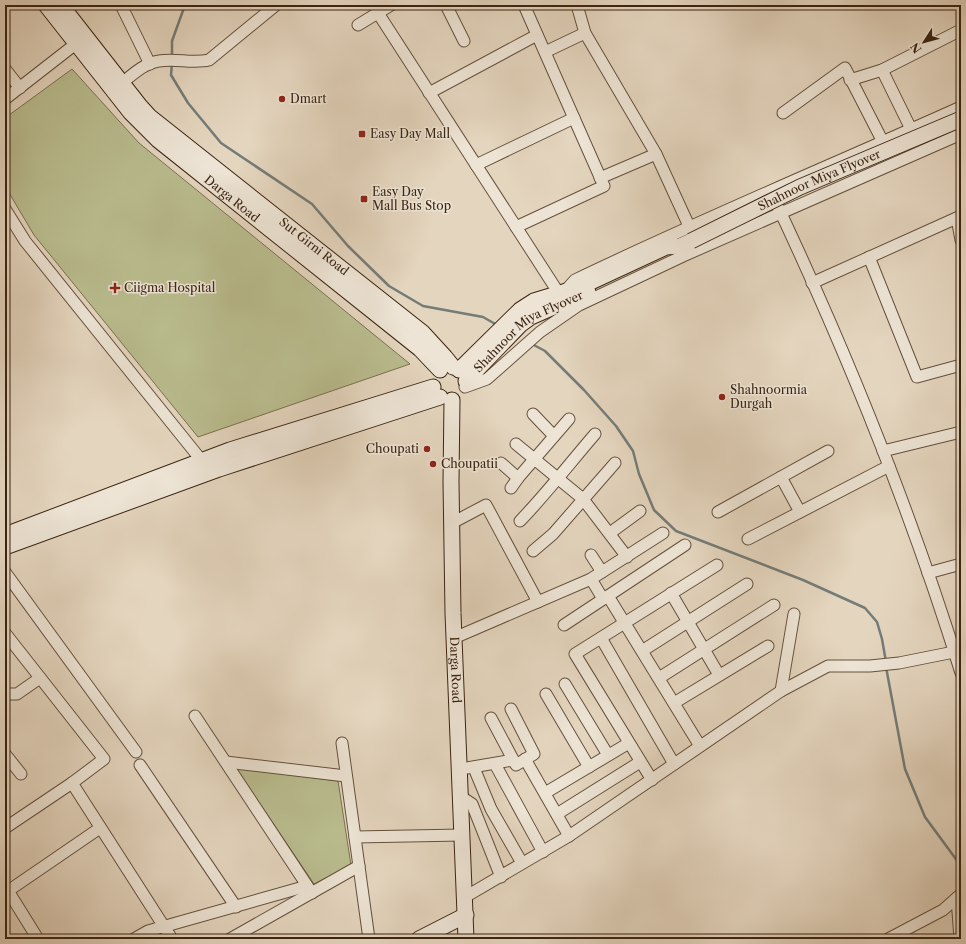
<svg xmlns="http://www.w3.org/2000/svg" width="966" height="944" font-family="'Libre Caslon Text',serif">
<rect width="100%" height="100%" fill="#e4d5be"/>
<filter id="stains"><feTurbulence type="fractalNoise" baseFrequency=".005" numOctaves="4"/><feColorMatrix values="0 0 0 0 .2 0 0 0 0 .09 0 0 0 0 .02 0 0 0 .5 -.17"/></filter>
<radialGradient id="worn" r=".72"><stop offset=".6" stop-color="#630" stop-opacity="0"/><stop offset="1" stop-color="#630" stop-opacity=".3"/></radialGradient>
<!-- park -->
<g fill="#b9bc8e" stroke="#7a7050">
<path d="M 72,69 L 139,143 L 410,364 L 198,437 L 34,235 L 5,186 L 5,118 Z"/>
<path d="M 236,768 L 338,781 L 351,865 L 314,884 Z"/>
</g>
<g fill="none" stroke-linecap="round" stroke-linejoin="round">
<!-- stream -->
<g stroke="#747c78" stroke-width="2.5">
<path d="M 172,56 L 172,41 L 185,5"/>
<path d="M 172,63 L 171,75 L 188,103 L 221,143 L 312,204 L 348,246 L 389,286 L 423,306 L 483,317 L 497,325"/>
<path d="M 532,344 L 545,351 L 584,390 L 616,426 L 633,451 L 639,474 L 654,510 L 676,531 L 803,580 L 865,608 L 877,622 L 882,639 L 886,662"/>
<path d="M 886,667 L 905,769 L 925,817 L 961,866"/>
</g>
<defs>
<g id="street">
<path d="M 121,5 L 150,64"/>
<path d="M 446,5 L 464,41"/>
<path d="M 577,5 L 585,33 L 656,154 L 689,226"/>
<path d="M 378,13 L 558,292"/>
<path d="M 358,25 L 391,5"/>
<path d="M 545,52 L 585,33"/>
<path d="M 5,69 L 20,88"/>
<path d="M 882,70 L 911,129"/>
<path d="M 850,80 L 882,70 L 961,30"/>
<path d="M 117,87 C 129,78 143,63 159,61 C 176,58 192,64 209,60 L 276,5"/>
<path d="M 429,93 L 537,35"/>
<path d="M 5,99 L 82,39"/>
<path d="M 783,113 L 845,68 L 883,142"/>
<path d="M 476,165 L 574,118"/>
<path d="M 600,178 L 656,154"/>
<path d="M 771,192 C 845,348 910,508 961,673"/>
<path d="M 5,209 L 25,241 L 202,461 L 204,467"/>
<path d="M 957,218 L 961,240"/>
<path d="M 516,227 L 604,186 L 524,5"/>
<path d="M 869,257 L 917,377 L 961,365"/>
<path d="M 812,283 L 961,216"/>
<path d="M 566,290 L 575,280 C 702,219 832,165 961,107"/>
<path d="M 465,387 L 487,379 L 540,332 L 579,305 L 683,256 L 961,134"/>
<path d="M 533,414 L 554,436"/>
<path d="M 516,444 L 583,499 L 627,557"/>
<path d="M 883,451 L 961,432"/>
<path d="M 501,463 L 518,478"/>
<path d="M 781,477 L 800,512"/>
<path d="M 511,488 L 518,478 L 569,419"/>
<path d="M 718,512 L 828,451"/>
<path d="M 520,521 C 547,493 570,463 595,434"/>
<path d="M 452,523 L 486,505 L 538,602"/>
<path d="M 610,533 L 640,511"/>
<path d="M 748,539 L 889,466"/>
<path d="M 533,551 L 553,534 L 615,463"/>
<path d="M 591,555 L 602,572"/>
<path d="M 5,572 L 136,752"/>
<path d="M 928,573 L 961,564"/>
<path d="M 671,593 L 719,675"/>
<path d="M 608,596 L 700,746"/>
<path d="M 603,599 L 591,579 L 663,533"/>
<path d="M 564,625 L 685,545"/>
<path d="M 5,633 L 104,759 L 72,783 L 5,828"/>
<path d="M 454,638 L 591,579"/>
<path d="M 601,638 L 674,764"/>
<path d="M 642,651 L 747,584"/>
<path d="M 659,678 L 774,605"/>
<path d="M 565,684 L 608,755"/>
<path d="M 781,691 L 794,614"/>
<path d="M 5,694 L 17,694 L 40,678"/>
<path d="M 546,694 L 589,767"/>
<path d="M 674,703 L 768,646"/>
<path d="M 195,716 L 312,893"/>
<path d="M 491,718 L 516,765 L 534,754 L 511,709"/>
<path d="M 342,743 L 369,939"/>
<path d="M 5,754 L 21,774"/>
<path d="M 525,759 L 569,836"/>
<path d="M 226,762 L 346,776"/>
<path d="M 495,764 L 543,852"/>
<path d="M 140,765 L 236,907"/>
<path d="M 467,768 L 513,760"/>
<path d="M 474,768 L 491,809 L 522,863"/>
<path d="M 652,780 L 575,654 L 717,565"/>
<path d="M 72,783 L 172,939"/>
<path d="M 545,793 L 629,743"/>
<path d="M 460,796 L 472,804 L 501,877"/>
<path d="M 557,814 L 640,762"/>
<path d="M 355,837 L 462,835"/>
<path d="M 5,886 L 38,939"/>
<path d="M 8,891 L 100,828"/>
<path d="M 465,897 L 569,836 L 781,691 L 828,666 L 870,666 L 899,663 L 954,652"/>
<path d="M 957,898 L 960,939"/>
<path d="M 134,939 L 148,931 L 307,886"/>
<path d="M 230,939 L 359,866"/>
<path d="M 888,939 L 943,910 L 961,894"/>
</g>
<g id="secondary">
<path id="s1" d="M 46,5 L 131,113 L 158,140 L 420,349 L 440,370"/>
<path id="s2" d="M 61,5 L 140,106 L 150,117 L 423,333 L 445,357 L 453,367"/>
<path d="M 459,370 L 520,310 L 534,301 L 580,287 L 666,247 L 680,246 L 691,241"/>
<path id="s3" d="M 466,381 L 520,325 L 531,317 L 588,292"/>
<path id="s4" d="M 452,400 L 451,482 L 453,613 L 466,939"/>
<path d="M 5,535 L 230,450 L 433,387"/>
<path d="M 5,547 L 219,469 L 440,397"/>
<path d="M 419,939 L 466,915"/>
</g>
</defs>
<!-- street casing -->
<use href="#street" stroke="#65503d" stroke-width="13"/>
<!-- secondary casing -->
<use href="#secondary" stroke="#3b2412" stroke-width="17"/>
<!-- street -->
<use href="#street" stroke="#ede4d5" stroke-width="11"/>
<!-- secondary -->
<use href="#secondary" stroke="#ede4d5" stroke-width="15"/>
<defs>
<g id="secondary-bridge">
<path id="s5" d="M 691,241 L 800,187 L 961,119"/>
</g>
</defs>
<!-- secondary-bridge casing -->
<use href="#secondary-bridge" stroke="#3b2412" stroke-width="17" stroke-linecap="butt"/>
<!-- secondary-bridge -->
<use href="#secondary-bridge" stroke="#ede4d5" stroke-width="15"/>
</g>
<!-- markers -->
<g fill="#8f2418" stroke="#ede4d5" stroke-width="1.5">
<circle cx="282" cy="99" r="4"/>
<rect x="358" y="130" width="8" height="8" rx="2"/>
<rect x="360" y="195" width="8" height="8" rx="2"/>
<path d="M113 282h4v4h4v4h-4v4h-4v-4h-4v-4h4z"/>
<circle cx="722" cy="397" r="4"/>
<circle cx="427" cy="449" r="4"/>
<circle cx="433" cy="464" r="4"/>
</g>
<g text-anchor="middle" stroke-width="3" stroke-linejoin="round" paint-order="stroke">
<!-- poi labels -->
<g font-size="12" fill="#3b2412" stroke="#ede4d5" text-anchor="start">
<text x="290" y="103">Dmart</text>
<text x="370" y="138">Easy Day Mall</text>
<text x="372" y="196">Easy Day<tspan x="372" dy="14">Mall Bus Stop</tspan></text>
<text x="124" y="292">Ciigma Hospital</text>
<text x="730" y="394">Shahnoormia<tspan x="730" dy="14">Durgah</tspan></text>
<text x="419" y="453" text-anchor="end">Choupati</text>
<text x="441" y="468">Choupatii</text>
</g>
<!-- street labels -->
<g font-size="12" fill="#3b2412" stroke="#ede4d5">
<text dy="4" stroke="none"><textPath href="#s5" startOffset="142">Shahnoor Miya Flyover</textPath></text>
<text dy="4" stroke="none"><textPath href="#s1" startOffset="270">Darga Road</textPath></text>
<text dy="4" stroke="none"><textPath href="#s2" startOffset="352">Sut Girni Road</textPath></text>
<text dy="4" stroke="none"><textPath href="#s3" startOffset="81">Shahnoor Miya Flyover</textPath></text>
<text dy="4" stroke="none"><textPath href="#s4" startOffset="270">Darga Road</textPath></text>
</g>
</g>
<!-- margin -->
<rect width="966" height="944" fill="none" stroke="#e4d5be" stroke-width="20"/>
<rect x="6" y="6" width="954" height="932" fill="none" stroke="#3b2412" stroke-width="2"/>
<rect x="10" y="10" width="946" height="924" fill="none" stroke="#3b2412"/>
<!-- north arrow -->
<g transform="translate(924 42) rotate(234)" stroke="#ede4d5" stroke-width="3" paint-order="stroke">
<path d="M0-3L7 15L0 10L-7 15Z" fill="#3b2412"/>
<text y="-6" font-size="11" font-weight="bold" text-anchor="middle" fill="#3b2412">N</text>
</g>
<rect width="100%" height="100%" filter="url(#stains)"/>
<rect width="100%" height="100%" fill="url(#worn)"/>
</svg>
